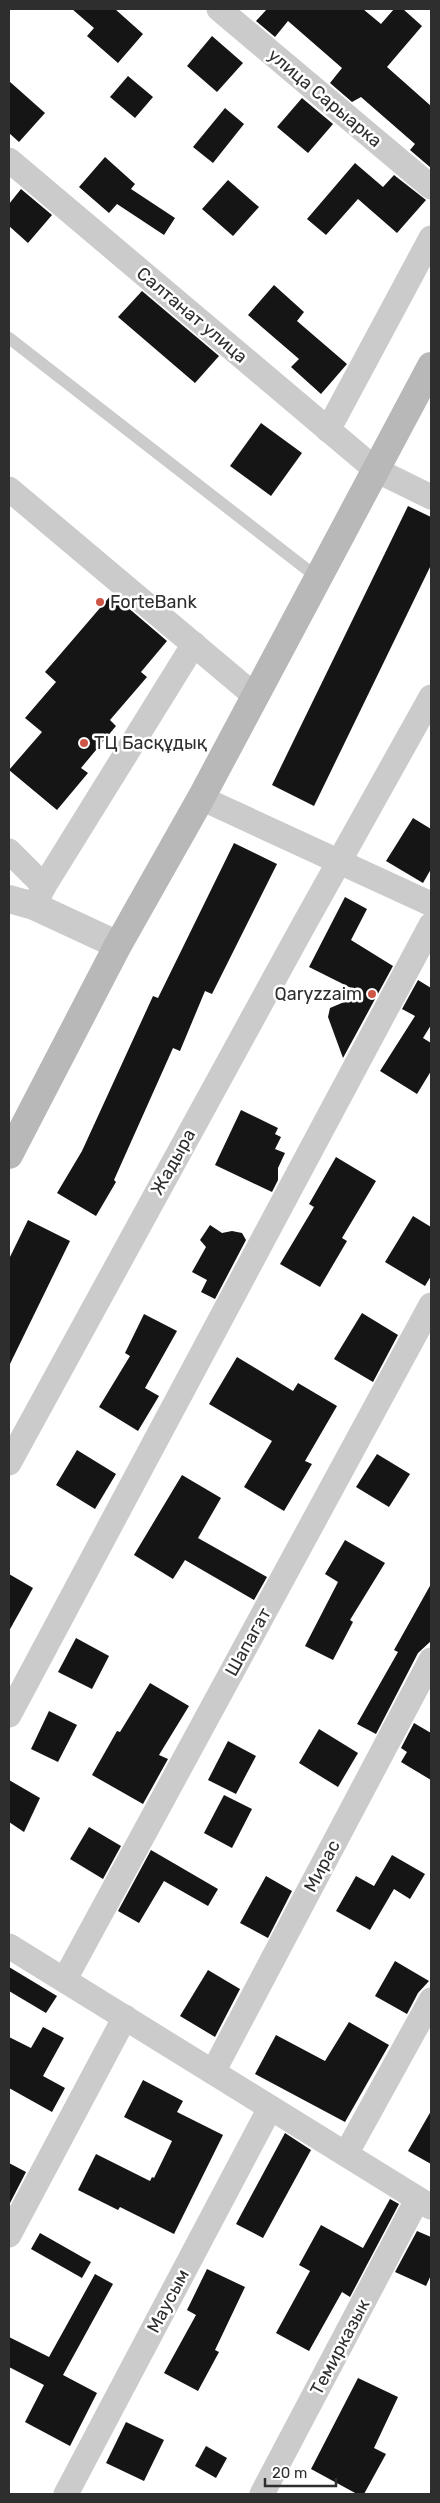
<svg xmlns="http://www.w3.org/2000/svg" width="440" height="2503" font-family="Rubik,sans-serif">
<rect width="100%" height="100%" fill="#fff"/>
<!-- building -->
<g fill="#151515">
<path d="M 72,9 L 115,9 L 143,34 L 118,63 L 87,36 L 94,28 Z"/>
<path d="M 267,9 L 363,9 L 381,24 L 394,9 L 403,9 L 422,26 L 387,67 L 431,106 L 431,168 L 410,150 L 415,144 L 361,97 L 352,102 L 330,83 L 342,68 L 288,21 L 275,37 L 256,21 Z"/>
<path d="M 212,36 L 243,63 L 217,92 L 187,66 Z"/>
<path d="M 128,76 L 153,97 L 135,118 L 110,97 Z"/>
<path d="M 9,81 L 45,113 L 19,142 L 9,133 Z"/>
<path d="M 302,98 L 333,124 L 308,153 L 277,127 Z"/>
<path d="M 225,108 L 244,124 L 213,163 L 193,147 Z"/>
<path d="M 105,157 L 135,184 L 131,189 L 175,218 L 164,235 L 117,204 L 109,213 L 79,187 Z"/>
<path d="M 355,163 L 383,187 L 394,175 L 426,200 L 397,233 L 358,199 L 326,235 L 307,219 Z"/>
<path d="M 228,180 L 259,207 L 233,236 L 202,209 Z"/>
<path d="M 21,189 L 52,215 L 28,243 L 9,226 L 9,204 Z"/>
<path d="M 274,285 L 304,312 L 297,321 L 347,364 L 321,394 L 291,367 L 299,359 L 248,315 Z"/>
<path d="M 142,291 L 219,356 L 195,383 L 118,317 Z"/>
<path d="M 261,423 L 302,453 L 271,496 L 230,466 Z"/>
<path d="M 408,506 L 431,517 L 431,565 L 314,806 L 272,785 Z"/>
<path d="M 112,594 L 167,641 L 141,672 L 147,677 L 110,720 L 116,726 L 81,768 L 88,773 L 57,810 L 9,770 L 42,732 L 25,718 L 56,682 L 45,672 Z"/>
<path d="M 413,818 L 431,829 L 431,869 L 423,883 L 386,861 Z"/>
<path d="M 234,843 L 277,864 L 212,994 L 205,991 L 180,1051 L 173,1048 L 114,1180 L 116,1182 L 96,1216 L 57,1193 L 82,1151 L 153,996 L 158,998 Z"/>
<path d="M 345,897 L 367,909 L 351,940 L 393,966 L 343,1058 L 328,1017 L 330,1008 L 363,994 L 309,967 Z"/>
<path d="M 418,980 L 431,988 L 431,1025 L 423,1038 L 431,1043 L 431,1071 L 417,1094 L 380,1071 L 415,1016 L 402,1009 Z"/>
<path d="M 241,1110 L 278,1128 L 275,1134 L 281,1137 L 275,1149 L 285,1153 L 278,1168 L 278,1180 L 272,1192 L 215,1165 Z"/>
<path d="M 336,1157 L 376,1181 L 342,1238 L 347,1241 L 320,1287 L 280,1264 L 314,1207 L 309,1204 Z"/>
<path d="M 413,1216 L 431,1227 L 431,1276 L 425,1286 L 385,1262 Z"/>
<path d="M 28,1220 L 70,1241 L 9,1366 L 9,1259 Z"/>
<path d="M 210,1225 L 222,1233 L 232,1231 L 242,1233 L 246,1240 L 215,1299 L 201,1292 L 207,1280 L 192,1272 L 206,1247 L 200,1240 Z"/>
<path d="M 362,1313 L 398,1335 L 373,1382 L 334,1359 Z"/>
<path d="M 144,1314 L 177,1331 L 145,1388 L 159,1396 L 138,1431 L 99,1407 L 130,1356 L 125,1353 Z"/>
<path d="M 237,1357 L 293,1391 L 298,1383 L 337,1406 L 305,1461 L 312,1464 L 284,1511 L 244,1487 L 272,1441 L 209,1404 Z"/>
<path d="M 77,1450 L 116,1474 L 95,1509 L 56,1485 Z"/>
<path d="M 377,1454 L 410,1474 L 389,1507 L 356,1487 Z"/>
<path d="M 182,1475 L 221,1498 L 198,1538 L 267,1577 L 254,1600 L 185,1560 L 173,1579 L 134,1555 Z"/>
<path d="M 345,1540 L 385,1563 L 350,1620 L 353,1622 L 333,1660 L 305,1646 L 338,1582 L 325,1574 Z"/>
<path d="M 9,1574 L 33,1588 L 9,1631 Z"/>
<path d="M 431,1584 L 431,1641 L 418,1653 L 376,1734 L 357,1724 L 398,1652 L 394,1650 Z"/>
<path d="M 76,1638 L 109,1656 L 92,1689 L 58,1672 Z"/>
<path d="M 150,1683 L 189,1706 L 159,1755 L 168,1759 L 143,1804 L 92,1775 L 117,1731 L 120,1732 Z"/>
<path d="M 49,1711 L 77,1725 L 58,1762 L 31,1749 Z"/>
<path d="M 414,1723 L 431,1733 L 431,1780 L 401,1762 L 407,1752 L 401,1748 Z"/>
<path d="M 319,1729 L 358,1753 L 338,1787 L 299,1763 Z"/>
<path d="M 228,1741 L 256,1756 L 236,1794 L 208,1780 Z"/>
<path d="M 9,1780 L 40,1798 L 24,1832 L 9,1822 Z"/>
<path d="M 224,1795 L 252,1809 L 232,1848 L 204,1833 Z"/>
<path d="M 89,1827 L 121,1846 L 103,1879 L 70,1859 Z"/>
<path d="M 151,1850 L 218,1889 L 208,1906 L 164,1881 L 139,1923 L 118,1911 Z"/>
<path d="M 392,1855 L 425,1874 L 410,1899 L 394,1889 L 370,1930 L 336,1911 L 356,1876 L 374,1886 Z"/>
<path d="M 266,1876 L 292,1891 L 268,1938 L 240,1923 Z"/>
<path d="M 395,1961 L 429,1981 L 418,1993 L 407,2014 L 375,1996 Z"/>
<path d="M 9,1967 L 57,1996 L 46,2013 L 9,1991 Z"/>
<path d="M 208,1970 L 240,1989 L 215,2037 L 180,2016 Z"/>
<path d="M 349,2022 L 389,2045 L 345,2122 L 255,2074 L 276,2035 L 325,2061 Z"/>
<path d="M 43,2027 L 64,2038 L 43,2076 L 65,2088 L 52,2112 L 9,2088 L 9,2037 L 31,2048 Z"/>
<path d="M 143,2080 L 183,2101 L 177,2112 L 223,2135 L 174,2234 L 120,2207 L 118,2210 L 78,2190 L 96,2154 L 150,2181 L 152,2177 L 154,2178 L 172,2141 L 124,2117 Z"/>
<path d="M 431,2111 L 431,2164 L 408,2151 Z"/>
<path d="M 285,2133 L 311,2150 L 263,2238 L 236,2224 Z"/>
<path d="M 9,2163 L 26,2172 L 9,2205 Z"/>
<path d="M 390,2199 L 399,2204 L 350,2297 L 342,2292 L 309,2351 L 276,2333 L 310,2271 L 299,2265 L 321,2225 L 363,2248 Z"/>
<path d="M 417,2231 L 431,2237 L 431,2275 L 426,2286 L 395,2272 Z"/>
<path d="M 40,2233 L 91,2262 L 82,2278 L 31,2249 Z"/>
<path d="M 207,2269 L 245,2287 L 215,2350 L 219,2352 L 198,2391 L 164,2373 L 196,2315 L 187,2310 Z"/>
<path d="M 95,2274 L 113,2284 L 63,2375 L 97,2393 L 70,2446 L 25,2422 L 44,2385 L 9,2367 L 9,2337 L 49,2357 Z"/>
<path d="M 358,2378 L 398,2397 L 374,2448 L 386,2454 L 364,2494 L 357,2494 L 311,2469 Z"/>
<path d="M 126,2422 L 164,2440 L 144,2481 L 106,2463 Z"/>
<path d="M 206,2446 L 227,2458 L 216,2478 L 195,2466 Z"/>
</g>
<g fill="none" stroke-linecap="round" stroke-linejoin="round">
<!-- service -->
<path stroke="#cbcbcb" stroke-width="12" d="M 9,338 L 318,578"/>
<!-- minor -->
<g stroke="#cbcbcb" stroke-width="25">
<path d="M 219,9 L 431,187"/>
<path d="M 9,160 L 376,470 L 431,497"/>
<path d="M 328,430 L 431,238"/>
<path d="M 9,489 L 255,696"/>
<path d="M 201,798 L 431,904"/>
<path d="M 9,851 L 44,886"/>
<path d="M 34,906 L 44,886 L 194,644"/>
<path d="M 9,1463 L 302,928 L 431,697"/>
<path d="M 9,1715 L 431,925"/>
<path d="M 9,1946 L 431,2207"/>
<path d="M 65,1979 L 431,1305"/>
<path d="M 213,2072 L 431,1660"/>
<path d="M 346,2154 L 431,2000"/>
<path d="M 9,2235 L 125,2017"/>
<path d="M 66,2494 L 270,2108"/>
<path d="M 262,2494 L 417,2200"/>
</g>
<!-- tertiary -->
<path stroke="#cbcbcb" stroke-width="28" d="M 9,899 L 34,906 L 118,945"/>
<!-- secondary -->
<path stroke="#b8b8b8" stroke-width="28" d="M 9,1155 L 118,945 L 201,798 L 431,366"/>
</g>
<!-- markers -->
<g fill="#ce5646" stroke="#fff" stroke-width="2">
<circle cx="100" cy="602" r="5"/>
<circle cx="84" cy="743" r="5"/>
<circle cx="372" cy="994" r="5"/>
</g>
<g text-anchor="middle" stroke-width="5" stroke-linejoin="round" paint-order="stroke">
<!-- street labels -->
<g font-size="18" fill="#2e2e2e" stroke="#fff">
<text transform="translate(325 98) rotate(40)" y="6">улица Сарыарка</text>
<text transform="translate(192 315) rotate(40)" y="6">Салтанат улица</text>
<text transform="translate(173 1162) rotate(-61)" y="6">Жадыра</text>
<text transform="translate(248 1642) rotate(-61)" y="6">Шапагат</text>
<text transform="translate(322 1866) rotate(-62)" y="6">Мирас</text>
<text transform="translate(168 2301) rotate(-62)" y="6">Маусым</text>
<text transform="translate(340 2347) rotate(-62)" y="6">Темирказык</text>
</g>
<!-- poi labels -->
<g font-size="18" fill="#2e2e2e" stroke="#fff" text-anchor="start">
<text x="110" y="608">ForteBank</text>
<text x="94" y="749">ТЦ Басқұдық</text>
<text x="362" y="1000" text-anchor="end">Qaryzzaim</text>
</g>
</g>
<!-- border -->
<rect width="440" height="2503" fill="none" stroke="#2e2e2e" stroke-width="20"/>
<!-- scale -->
<path d="M265 2478v8h71v-8" fill="none" stroke="#2e2e2e" stroke-width="2.5"/>
<text x="272" y="2478" font-size="15" fill="#2e2e2e" stroke="#ffffff" stroke-width="4" paint-order="stroke">20 m</text>
</svg>
